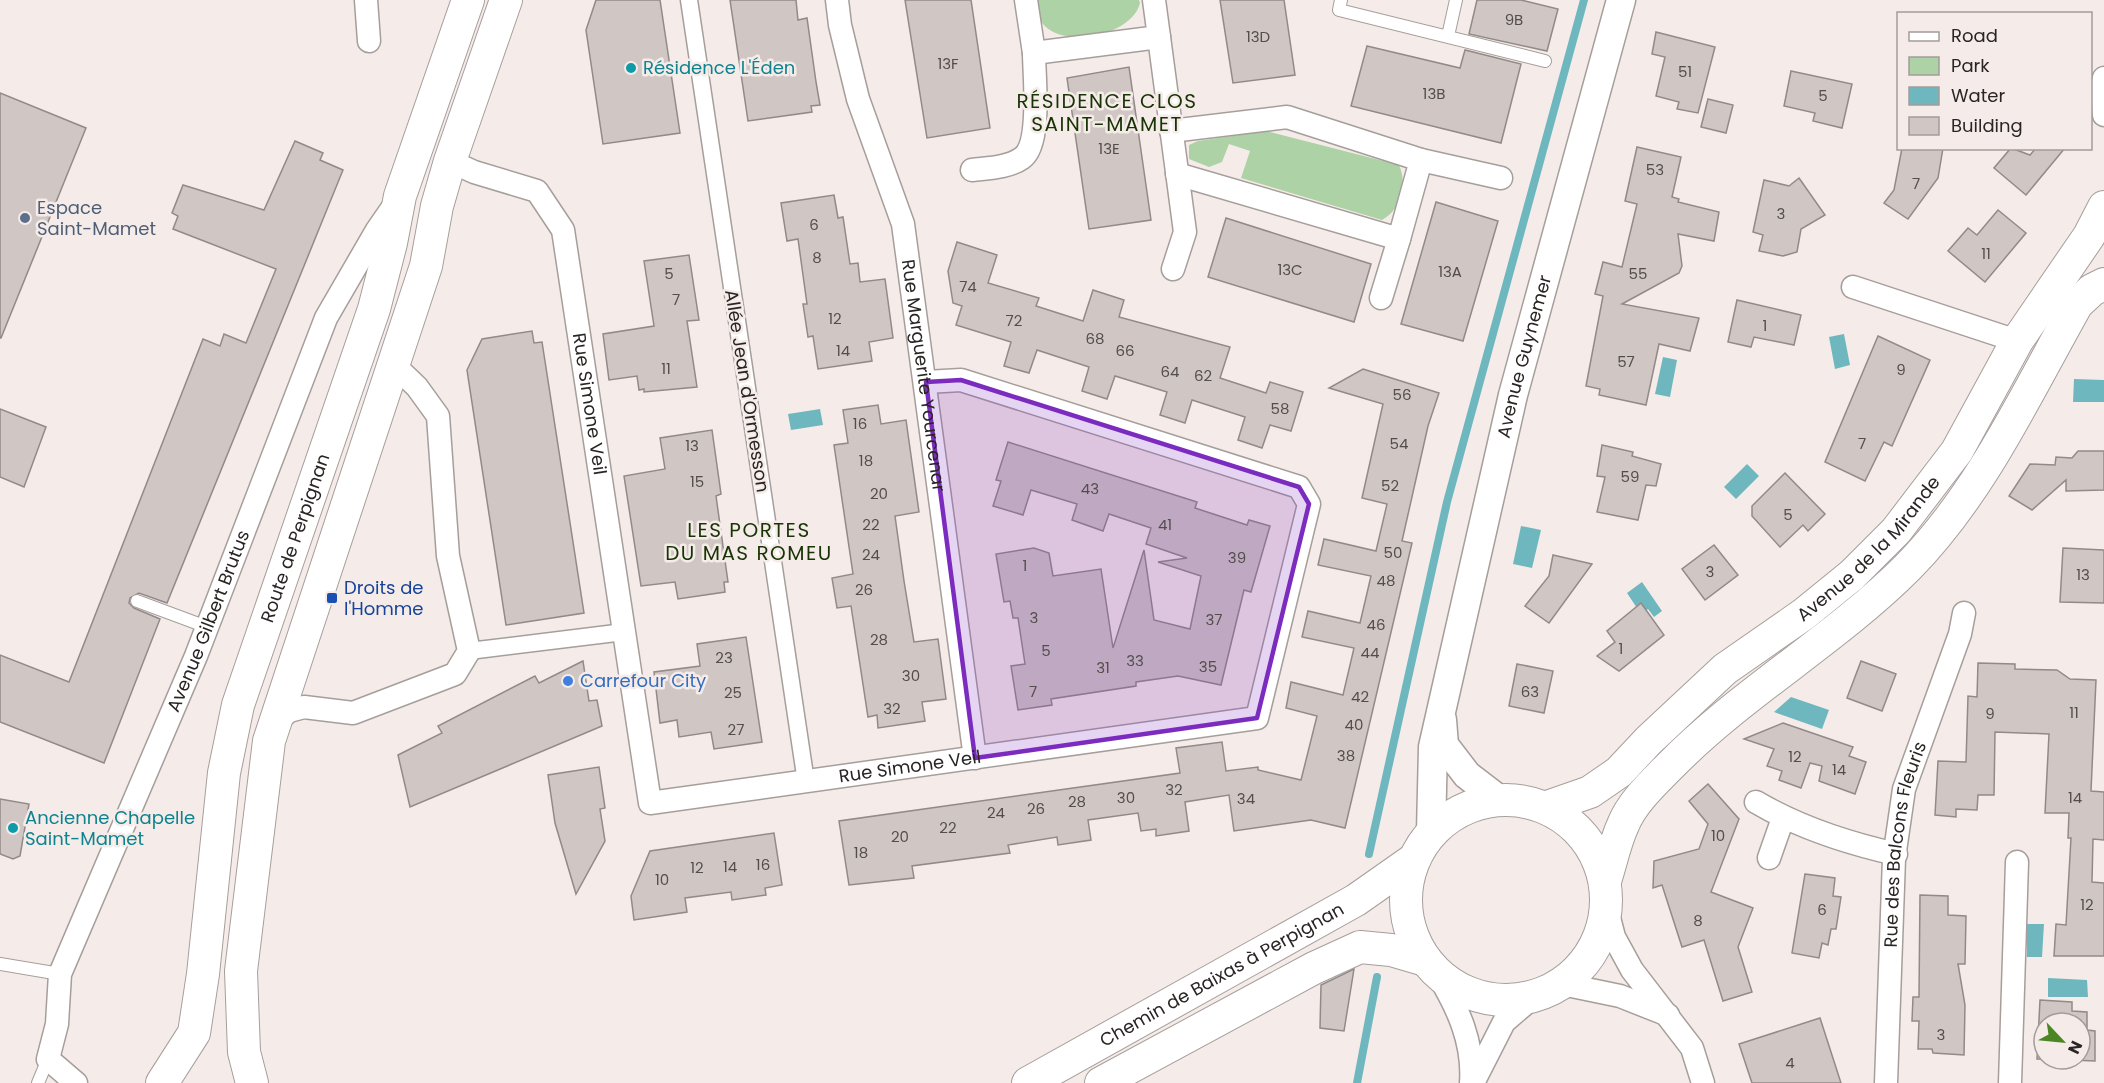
<svg xmlns="http://www.w3.org/2000/svg" width="2104" height="1083" font-family="Poppins,sans-serif">
<rect width="100%" height="100%" fill="#f5ece9"/>
<!-- green -->
<g fill="#add2a5">
<path d="M 1036,0 L 1139,0 L 1140,3 C 1132,37 1056,52 1039,18 C 1037,14 1037,5 1036,0 Z"/>
<path d="M 1266,131 L 1399,165 C 1408,184 1400,211 1382,220 L 1241,178 L 1250,151 L 1229,144 L 1222,162 L 1209,167 L 1189,159 L 1189,145 L 1198,141 Z"/>
</g>
<!-- water -->
<g fill="#6fb7be">
<path d="M 1844,334 L 1850,365 L 1835,369 L 1829,337 Z"/>
<path d="M 1663,357 L 1677,360 L 1670,397 L 1655,394 Z"/>
<path d="M 2074,379 L 2104,380 L 2104,402 L 2073,402 Z"/>
<path d="M 820,409 L 823,425 L 791,430 L 788,414 Z"/>
<path d="M 1747,464 L 1759,476 L 1736,499 L 1724,487 Z"/>
<path d="M 1521,526 L 1541,530 L 1532,568 L 1513,564 Z"/>
<path d="M 1642,582 L 1662,611 L 1654,617 L 1648,609 L 1641,614 L 1627,593 Z"/>
<path d="M 1791,697 L 1829,710 L 1822,729 L 1774,712 Z"/>
<path d="M 2027,924 L 2044,924 L 2042,957 L 2027,957 Z"/>
<path d="M 2048,978 L 2087,980 L 2088,997 L 2048,997 Z"/>
</g>
<g fill="none" stroke-linecap="round" stroke-linejoin="round">
<!-- stream -->
<g stroke="#6fb7be" stroke-width="8">
<path d="M 1369,854 L 1447,502 L 1584,0"/>
<path d="M 1357,1083 L 1377,977"/>
</g>
</g>
<!-- building -->
<g fill="#d0c7c4" stroke="#928a88" stroke-width="1.5">
<path d="M 596,0 L 660,0 L 680,133 L 603,144 L 586,30 Z"/>
<path d="M 730,0 L 796,0 L 798,20 L 807,18 L 816,82 L 820,105 L 811,106 L 812,112 L 748,121 Z"/>
<path d="M 905,0 L 971,0 L 990,128 L 927,138 Z"/>
<path d="M 1220,0 L 1284,0 L 1295,75 L 1233,83 Z"/>
<path d="M 1477,0 L 1521,0 L 1558,9 L 1547,51 L 1469,34 Z"/>
<path d="M 1656,32 L 1715,47 L 1698,113 L 1677,109 L 1679,102 L 1656,96 L 1665,57 L 1652,54 Z"/>
<path d="M 1367,46 L 1460,68 L 1465,50 L 1521,64 L 1501,143 L 1351,106 Z"/>
<path d="M 1129,67 L 1151,220 L 1089,229 L 1067,78 Z"/>
<path d="M 1791,71 L 1852,84 L 1842,128 L 1813,121 L 1815,113 L 1784,106 Z"/>
<path d="M 0,93 L 86,128 L 1,338 L 0,338 Z"/>
<path d="M 1708,99 L 1733,105 L 1726,133 L 1701,127 Z"/>
<path d="M 295,141 L 323,153 L 320,160 L 343,170 L 167,603 L 139,593 L 130,598 L 129,603 L 134,608 L 160,619 L 104,763 L 0,722 L 0,655 L 69,682 L 203,339 L 220,346 L 224,334 L 246,343 L 276,269 L 173,229 L 178,216 L 172,213 L 183,185 L 264,210 Z"/>
<path d="M 1637,147 L 1681,157 L 1672,197 L 1679,199 L 1678,202 L 1719,212 L 1714,241 L 1678,234 L 1682,266 L 1679,273 L 1622,304 L 1699,318 L 1690,351 L 1659,344 L 1646,405 L 1599,395 L 1600,389 L 1586,386 L 1603,296 L 1595,294 L 1603,262 L 1622,267 L 1637,204 L 1625,201 Z"/>
<path d="M 1902,148 L 1943,148 L 1938,178 L 1908,219 L 1884,203 L 1894,190 Z"/>
<path d="M 2011,148 L 2030,155 L 2036,148 L 2065,148 L 2026,195 L 1994,168 Z"/>
<path d="M 1799,178 L 1825,215 L 1801,229 L 1797,252 L 1783,256 L 1759,251 L 1763,235 L 1753,232 L 1764,180 L 1789,186 Z"/>
<path d="M 834,195 L 838,218 L 843,217 L 850,264 L 858,263 L 860,282 L 885,279 L 893,338 L 869,342 L 872,361 L 818,369 L 813,336 L 808,337 L 803,304 L 807,304 L 798,239 L 787,241 L 781,203 Z"/>
<path d="M 1436,202 L 1498,221 L 1463,341 L 1401,324 Z"/>
<path d="M 1998,210 L 2026,233 L 1985,282 L 1948,251 L 1968,228 L 1977,235 Z"/>
<path d="M 1226,218 L 1371,264 L 1354,322 L 1208,277 Z"/>
<path d="M 957,242 L 997,255 L 988,283 L 1039,298 L 1036,306 L 1083,321 L 1093,290 L 1124,300 L 1119,317 L 1230,347 L 1220,378 L 1266,393 L 1270,382 L 1303,392 L 1291,431 L 1270,425 L 1262,448 L 1238,440 L 1245,417 L 1192,400 L 1185,423 L 1160,415 L 1167,392 L 1115,376 L 1107,399 L 1082,391 L 1089,367 L 1037,350 L 1029,373 L 1004,366 L 1011,342 L 956,325 L 962,306 L 953,303 L 948,271 Z"/>
<path d="M 689,255 L 699,320 L 687,321 L 697,387 L 644,392 L 644,389 L 639,390 L 637,376 L 609,380 L 603,334 L 654,326 L 644,261 Z"/>
<path d="M 1737,300 L 1801,315 L 1794,345 L 1754,337 L 1751,347 L 1728,342 Z"/>
<path d="M 532,331 L 534,343 L 542,342 L 584,613 L 506,625 L 467,370 L 482,339 Z"/>
<path d="M 1878,336 L 1930,360 L 1892,446 L 1884,442 L 1865,481 L 1825,462 Z"/>
<path d="M 1363,369 L 1439,393 L 1428,426 L 1402,541 L 1412,543 L 1345,828 L 1311,820 L 1234,831 L 1229,795 L 1185,802 L 1189,831 L 1156,836 L 1156,829 L 1141,831 L 1138,813 L 1088,820 L 1091,840 L 1058,845 L 1057,837 L 1008,845 L 1010,853 L 912,866 L 914,878 L 849,885 L 839,821 L 1180,773 L 1176,748 L 1222,742 L 1226,771 L 1258,767 L 1258,770 L 1301,780 L 1317,716 L 1286,708 L 1291,682 L 1343,695 L 1354,648 L 1302,637 L 1308,611 L 1360,623 L 1371,576 L 1318,565 L 1324,539 L 1376,551 L 1387,504 L 1362,498 L 1383,404 L 1329,388 Z"/>
<path d="M 878,405 L 881,424 L 906,420 L 919,512 L 895,516 L 904,581 L 914,642 L 938,639 L 946,699 L 922,702 L 925,721 L 878,728 L 877,715 L 868,717 L 851,606 L 837,608 L 832,578 L 853,574 L 834,445 L 848,443 L 843,410 Z"/>
<path d="M 0,409 L 46,427 L 24,487 L 0,477 Z"/>
<path d="M 712,430 L 721,494 L 716,496 L 728,582 L 724,582 L 725,592 L 678,599 L 675,582 L 641,586 L 624,476 L 665,469 L 660,438 Z"/>
<path d="M 1008,442 L 1197,502 L 1195,508 L 1247,525 L 1249,520 L 1270,526 L 1251,592 L 1244,590 L 1221,685 L 1178,676 L 1136,682 L 1136,686 L 1051,699 L 1052,705 L 1018,710 L 1011,666 L 1025,664 L 1018,618 L 1013,618 L 1010,601 L 1004,602 L 996,554 L 1034,548 L 1049,553 L 1053,576 L 1101,569 L 1113,648 L 1144,550 L 1154,620 L 1190,629 L 1201,576 L 1158,562 L 1187,558 L 1146,544 L 1151,528 L 1109,514 L 1103,531 L 1072,520 L 1077,504 L 1031,490 L 1023,515 L 993,506 L 1001,481 L 996,480 Z"/>
<path d="M 1602,445 L 1633,452 L 1632,456 L 1661,464 L 1656,486 L 1646,485 L 1638,520 L 1597,512 L 1605,477 L 1597,476 Z"/>
<path d="M 2078,451 L 2104,451 L 2104,490 L 2066,491 L 2066,480 L 2032,510 L 2009,496 L 2030,464 L 2055,465 L 2056,457 L 2072,458 Z"/>
<path d="M 1785,473 L 1825,514 L 1808,531 L 1803,525 L 1780,547 L 1752,516 L 1752,506 Z"/>
<path d="M 1714,545 L 1738,575 L 1705,600 L 1682,569 Z"/>
<path d="M 2063,548 L 2104,550 L 2104,603 L 2060,602 Z"/>
<path d="M 1553,555 L 1592,564 L 1549,623 L 1525,606 L 1549,576 Z"/>
<path d="M 1641,603 L 1664,635 L 1619,671 L 1597,656 L 1615,642 L 1607,631 Z"/>
<path d="M 746,637 L 762,742 L 714,749 L 711,732 L 679,737 L 677,720 L 660,723 L 654,672 L 700,666 L 697,644 Z"/>
<path d="M 583,661 L 589,701 L 597,700 L 602,726 L 410,807 L 398,755 L 442,733 L 438,726 L 535,676 L 539,683 Z"/>
<path d="M 1861,661 L 1896,674 L 1882,711 L 1847,698 Z"/>
<path d="M 1978,663 L 2015,664 L 2015,669 L 2057,670 L 2070,679 L 2096,680 L 2091,791 L 2104,792 L 2104,840 L 2093,839 L 2092,882 L 2104,883 L 2104,956 L 2054,956 L 2056,924 L 2066,925 L 2071,838 L 2068,838 L 2069,813 L 2045,813 L 2049,734 L 1995,732 L 1994,795 L 1978,795 L 1977,810 L 1956,809 L 1956,817 L 1935,815 L 1938,761 L 1966,762 L 1968,696 L 1977,697 Z"/>
<path d="M 1517,664 L 1553,671 L 1544,713 L 1509,706 Z"/>
<path d="M 1783,723 L 1853,747 L 1849,756 L 1866,762 L 1855,794 L 1819,781 L 1822,766 L 1810,763 L 1801,788 L 1779,780 L 1782,771 L 1767,766 L 1774,749 L 1744,739 Z"/>
<path d="M 599,767 L 605,808 L 600,809 L 605,841 L 576,894 L 555,823 L 548,775 Z"/>
<path d="M 1708,784 L 1739,819 L 1711,892 L 1753,908 L 1738,947 L 1752,992 L 1723,1001 L 1704,940 L 1682,947 L 1662,885 L 1653,888 L 1654,861 L 1699,849 L 1708,824 L 1689,801 Z"/>
<path d="M 0,799 L 29,804 L 20,856 L 13,859 L 0,854 Z"/>
<path d="M 774,833 L 782,885 L 765,888 L 766,895 L 732,900 L 731,892 L 685,898 L 687,912 L 634,920 L 631,896 L 650,851 Z"/>
<path d="M 1805,874 L 1835,878 L 1833,896 L 1841,897 L 1836,929 L 1831,929 L 1828,945 L 1822,943 L 1819,958 L 1792,953 Z"/>
<path d="M 1920,895 L 1948,896 L 1948,915 L 1966,916 L 1965,964 L 1958,964 L 1965,1005 L 1964,1055 L 1933,1053 L 1932,1049 L 1918,1049 L 1919,1021 L 1912,1021 L 1913,997 L 1919,997 Z"/>
<path d="M 1354,969 L 1344,1031 L 1320,1028 L 1321,985 Z"/>
<path d="M 2040,1000 L 2072,1002 L 2072,1011 L 2087,1012 L 2087,1030 L 2095,1031 L 2095,1061 L 2046,1059 L 2080,1059 L 2080,1023 L 2044,1023 L 2044,1059 L 2037,1059 Z"/>
<path d="M 1820,1018 L 1841,1083 L 1752,1083 L 1739,1044 Z"/>
</g>
<g fill="none" stroke-linecap="round" stroke-linejoin="round">
<defs>
<g id="service">
<path d="M 1341,0 L 1339,10 L 1545,61"/>
<path d="M 1448,36 L 1456,0"/>
<path d="M 137,601 L 207,627"/>
<path d="M 0,964 L 60,974"/>
<path d="M 38,1083 L 48,1059"/>
</g>
<g id="pedestrian">
<path d="M 689,0 L 806,782"/>
<path d="M 469,651 L 624,632"/>
</g>
<g id="minor">
<path d="M 366,0 L 369,41"/>
<path id="s1" d="M 837,0 L 840,25 L 858,99 L 903,224 L 975,758"/>
<path d="M 1026,0 L 1034,53 L 1159,37 L 1154,0"/>
<path d="M 1159,37 L 1185,232 L 1173,269"/>
<path d="M 2104,78 L 2101,89 L 2104,115"/>
<path d="M 1171,131 L 1287,117 L 1421,160 L 1501,178"/>
<path id="s2" d="M 450,161 L 474,172 L 537,191 L 563,230 L 650,803 L 1257,718 L 1309,504 L 1299,487 L 961,380 L 926,382"/>
<path d="M 972,170 C 988,168 1008,168 1022,158 C 1042,144 1034,76 1034,53"/>
<path d="M 1177,174 L 1399,239 L 1421,160"/>
<path d="M 1853,287 L 2017,341"/>
<path d="M 1381,298 L 1399,239"/>
<path d="M 276,722 L 289,711 L 304,707 L 353,713 L 455,674 L 469,651 L 448,556 L 438,416 L 417,387 L 394,365"/>
<path d="M 1756,802 C 1800,828 1847,843 1896,854"/>
<path d="M 1769,858 L 1783,818"/>
<path d="M 1607,910 L 1614,937 L 1632,970 L 1692,1048 L 1703,1083"/>
<path d="M 1438,975 C 1458,1008 1474,1043 1471,1083"/>
<path d="M 1562,984 L 1620,996 L 1668,1015"/>
<path id="s3" d="M 76,1083 L 48,1059 L 57,1024 L 60,974 L 196,656 L 326,318 L 377,230 L 395,204"/>
<path d="M 1473,1083 L 1504,1022 L 1532,998"/>
<path id="s4" d="M 1886,1083 L 1894,858 L 1904,789 L 1960,634 L 1964,613"/>
<path d="M 2010,1083 L 2017,862"/>
</g>
<g id="tertiary">
<path d="M 1442,720 L 1444,745 L 1467,775 L 1497,798"/>
<path id="s5" d="M 1431,832 L 1433,747 L 1513,395 L 1621,0"/>
</g>
<g id="secondary">
<circle cx="1506" cy="900" r="100"/>
<path id="s6" d="M 1547,807 L 1590,792 L 1619,772 L 1649,740 L 1725,669 L 1804,614 L 1852,575 L 1896,531 L 1957,451 L 2017,341 L 2089,236 L 2104,207"/>
<path d="M 1605,881 C 1611,863 1615,842 1623,825 C 1631,804 1652,784 1668,768 C 1741,693 1834,641 1908,567 C 1981,493 2026,394 2077,304 L 2092,290 L 2104,284"/>
<path id="s7" d="M 162,1083 L 194,1033 L 203,974 L 224,773 L 238,705 L 374,309 L 391,243 L 400,196 L 468,0"/>
<path d="M 252,1083 L 244,1052 L 241,971 L 269,741 L 426,266 L 437,206 L 450,161 L 506,0"/>
<path id="s8" d="M 1028,1083 L 1356,900 L 1413,860"/>
<path d="M 1101,1083 L 1314,968 L 1360,947 L 1391,950 L 1425,960"/>
</g>
</defs>
<!-- service casing -->
<use href="#service" stroke="#a69e9b" stroke-width="14"/>
<!-- pedestrian casing -->
<use href="#pedestrian" stroke="#a69e9b" stroke-width="19"/>
<!-- minor casing -->
<use href="#minor" stroke="#a69e9b" stroke-width="25"/>
<!-- tertiary casing -->
<use href="#tertiary" stroke="#a69e9b" stroke-width="31"/>
<!-- secondary casing -->
<use href="#secondary" stroke="#a69e9b" stroke-width="34"/>
<!-- service -->
<use href="#service" stroke="#fff" stroke-width="12"/>
<!-- pedestrian -->
<use href="#pedestrian" stroke="#fff" stroke-width="16"/>
<!-- minor -->
<use href="#minor" stroke="#fff" stroke-width="22"/>
<!-- tertiary -->
<use href="#tertiary" stroke="#fff" stroke-width="28"/>
<!-- secondary -->
<use href="#secondary" stroke="#fff" stroke-width="32"/>
</g>
<!-- marked area -->
<path fill="#7b2cbf" fill-opacity="0.2" stroke="#7b2cbf" stroke-width="4.5" stroke-linejoin="round" d="M 961,380 L 1299,487 L 1309,504 L 1257,718 L 975,758 L 926,382 Z"/>
<!-- markers -->
<g fill="#0f9aa8" stroke="#f5ece9" stroke-width="2">
<circle cx="631" cy="68" r="6"/>
<circle cx="13" cy="828" r="6"/>
</g>
<circle fill="#5c6f8a" stroke="#f5ece9" stroke-width="2" cx="25" cy="218" r="6"/>
<rect fill="#1a4fb4" stroke="#f5ece9" stroke-width="2" x="326" y="592" width="12" height="12" rx="3"/>
<circle fill="#3f7fe0" stroke="#f5ece9" stroke-width="2" cx="568" cy="681" r="6"/>
<g text-anchor="middle" stroke-width="5" stroke-linejoin="round" paint-order="stroke">
<!-- number labels -->
<g font-size="15" fill="#534e4c">
<text x="1514" y="25">9B</text>
<text x="1258" y="42">13D</text>
<text x="948" y="69">13F</text>
<text x="1685" y="77">51</text>
<text x="1434" y="99">13B</text>
<text x="1823" y="101">5</text>
<text x="1109" y="154">13E</text>
<text x="1655" y="175">53</text>
<text x="1916" y="189">7</text>
<text x="1781" y="219">3</text>
<text x="814" y="230">6</text>
<text x="1986" y="259">11</text>
<text x="817" y="263">8</text>
<text x="1290" y="275">13C</text>
<text x="1450" y="277">13A</text>
<text x="669" y="279">5</text>
<text x="1638" y="279">55</text>
<text x="968" y="292">74</text>
<text x="676" y="305">7</text>
<text x="835" y="324">12</text>
<text x="1014" y="326">72</text>
<text x="1765" y="331">1</text>
<text x="1095" y="344">68</text>
<text x="843" y="356">14</text>
<text x="1125" y="356">66</text>
<text x="1626" y="367">57</text>
<text x="666" y="374">11</text>
<text x="1901" y="375">9</text>
<text x="1170" y="377">64</text>
<text x="1203" y="381">62</text>
<text x="1402" y="400">56</text>
<text x="1280" y="414">58</text>
<text x="860" y="429">16</text>
<text x="1399" y="449">54</text>
<text x="1862" y="449">7</text>
<text x="692" y="451">13</text>
<text x="866" y="466">18</text>
<text x="1630" y="482">59</text>
<text x="697" y="487">15</text>
<text x="1390" y="491">52</text>
<text x="1090" y="494">43</text>
<text x="879" y="499">20</text>
<text x="1788" y="520">5</text>
<text x="871" y="530">22</text>
<text x="1165" y="530">41</text>
<text x="1393" y="558">50</text>
<text x="871" y="560">24</text>
<text x="1237" y="563">39</text>
<text x="1025" y="571">1</text>
<text x="1710" y="577">3</text>
<text x="2083" y="580">13</text>
<text x="1386" y="586">48</text>
<text x="864" y="595">26</text>
<text x="1034" y="623">3</text>
<text x="1214" y="625">37</text>
<text x="1376" y="630">46</text>
<text x="879" y="645">28</text>
<text x="1621" y="654">1</text>
<text x="1046" y="656">5</text>
<text x="1370" y="658">44</text>
<text x="724" y="663">23</text>
<text x="1135" y="666">33</text>
<text x="1208" y="672">35</text>
<text x="1103" y="673">31</text>
<text x="911" y="681">30</text>
<text x="1033" y="697">7</text>
<text x="1530" y="697">63</text>
<text x="733" y="698">25</text>
<text x="1360" y="702">42</text>
<text x="892" y="714">32</text>
<text x="2074" y="718">11</text>
<text x="1990" y="719">9</text>
<text x="1354" y="730">40</text>
<text x="736" y="735">27</text>
<text x="1346" y="761">38</text>
<text x="1795" y="762">12</text>
<text x="1839" y="775">14</text>
<text x="1174" y="795">32</text>
<text x="1126" y="803">30</text>
<text x="2075" y="803">14</text>
<text x="1246" y="804">34</text>
<text x="1077" y="807">28</text>
<text x="1036" y="814">26</text>
<text x="996" y="818">24</text>
<text x="948" y="833">22</text>
<text x="1718" y="841">10</text>
<text x="900" y="842">20</text>
<text x="861" y="858">18</text>
<text x="763" y="870">16</text>
<text x="730" y="872">14</text>
<text x="697" y="873">12</text>
<text x="662" y="885">10</text>
<text x="2087" y="910">12</text>
<text x="1822" y="915">6</text>
<text x="1698" y="926">8</text>
<text x="1941" y="1040">3</text>
<text x="1790" y="1068">4</text>
</g>
<!-- culture labels -->
<g font-size="18" fill="#0d838f" stroke="#f5ece9" text-anchor="start">
<text x="643" y="74">Résidence L'Éden</text>
<text x="25" y="824">Ancienne Chapelle<tspan x="25" dy="21">Saint-Mamet</tspan></text>
</g>
<!-- service labels -->
<g font-size="18" fill="#4e5e75" stroke="#f5ece9" text-anchor="start">
<text x="37" y="214">Espace<tspan x="37" dy="21">Saint-Mamet</tspan></text>
</g>
<!-- street labels -->
<g font-size="18" fill="#292524" stroke="#f5ece9">
<text dy="6" stroke="none"><textPath href="#s5" startOffset="486">Avenue Guynemer</textPath></text>
<text dy="6" stroke="none"><textPath href="#s1" startOffset="387">Rue Marguerite Yourcenar</textPath></text>
<text transform="translate(747 391) rotate(81)" y="6">Allée Jean d'Ormesson</text>
<text dy="6" stroke="none"><textPath href="#s2" startOffset="315">Rue Simone Veil</textPath></text>
<text dy="6" stroke="none"><textPath href="#s7" startOffset="567">Route de Perpignan</textPath></text>
<text dy="6" stroke="none"><textPath href="#s6" startOffset="417">Avenue de la Mirande</textPath></text>
<text dy="6" stroke="none"><textPath href="#s3" startOffset="506">Avenue Gilbert Brutus</textPath></text>
<text dy="6" stroke="none"><textPath href="#s2" startOffset="981">Rue Simone Veil</textPath></text>
<text dy="6" stroke="none"><textPath href="#s4" startOffset="240">Rue des Balcons Fleuris</textPath></text>
<text dy="6" stroke="none"><textPath href="#s8" startOffset="222">Chemin de Baixas à Perpignan</textPath></text>
</g>
<!-- transit labels -->
<g font-size="18" fill="#164399" stroke="#f5ece9" text-anchor="start">
<text x="344" y="594">Droits de<tspan x="344" dy="21">l'Homme</tspan></text>
</g>
<!-- shop labels -->
<g font-size="18" fill="#366cbe" stroke="#f5ece9" text-anchor="start">
<text x="580" y="687">Carrefour City</text>
</g>
<!-- neighbourhood labels -->
<g font-size="20" letter-spacing="1.5" fill="#183405" stroke="#f5ece9">
<text x="1107" y="108">RÉSIDENCE CLOS<tspan x="1107" dy="23">SAINT-MAMET</tspan></text>
<text x="749" y="537">LES PORTES<tspan x="749" dy="23">DU MAS ROMEU</tspan></text>
</g>
</g>
<!-- legend -->
<rect x="1897" y="12" width="195" height="138" fill="#f5ece9" stroke="#a39c9a" stroke-width="1.5"/>
<rect x="1909" y="32" width="30" height="9" fill="#ffffff" stroke="#a39c9a" stroke-width="1.5"/>
<text x="1951" y="42" font-size="18" fill="#292524">Road</text>
<rect x="1909" y="57" width="30" height="18" fill="#add2a5" stroke="#a39c9a" stroke-width="1.5"/>
<text x="1951" y="72" font-size="18" fill="#292524">Park</text>
<rect x="1909" y="87" width="30" height="18" fill="#6fb7be" stroke="#a39c9a" stroke-width="1.5"/>
<text x="1951" y="102" font-size="18" fill="#292524">Water</text>
<rect x="1909" y="117" width="30" height="18" fill="#d0c7c4" stroke="#a39c9a" stroke-width="1.5"/>
<text x="1951" y="132" font-size="18" fill="#292524">Building</text>
<!-- north arrow -->
<g transform="translate(2062 1041) rotate(116)"><circle r="28" fill="#f5ece9" stroke="#a39c9a" stroke-width="1.5"/>
<path d="M0-4.5L10 22L0 15L-10 22Z" fill="#4a8624"/>
<text y="-9" font-size="16" font-weight="bold" text-anchor="middle" fill="#292524">N</text>
</g>
</svg>
